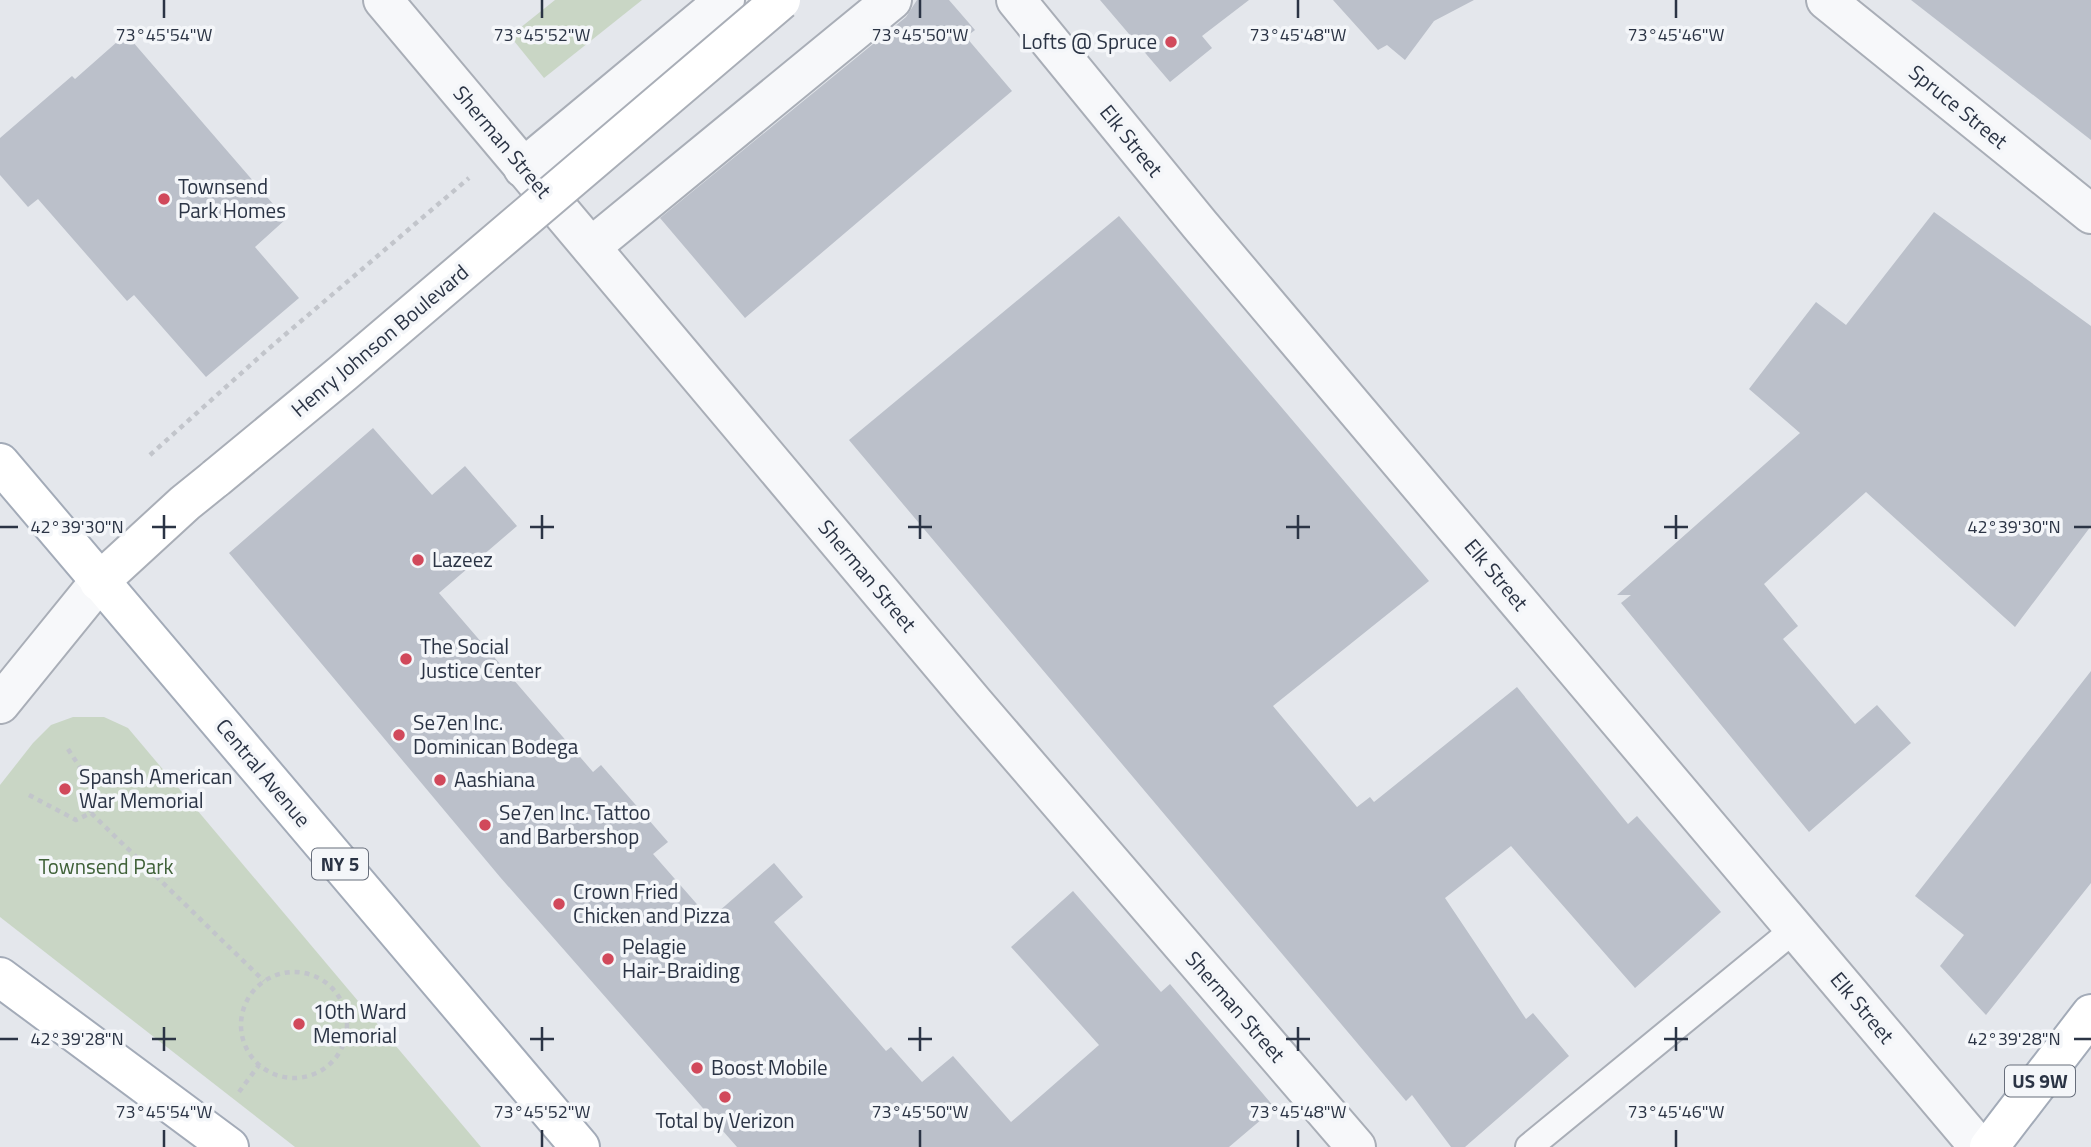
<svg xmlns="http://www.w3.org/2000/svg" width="2091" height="1147" font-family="'Titillium Web',sans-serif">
<rect width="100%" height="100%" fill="#e4e7ec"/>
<!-- green -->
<g fill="#c9d6c5">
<path d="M 555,0 L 642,0 L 544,78 L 510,36 Z"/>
<path d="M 73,717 L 104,717 L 128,728 L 481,1147 L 295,1147 L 0,917 L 0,785 L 33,743 L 51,725 Z"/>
</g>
<!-- building -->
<g fill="#bbc0ca">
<path d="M 917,0 L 949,0 L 975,30 L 966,37 L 1012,91 L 745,318 L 660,218 L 906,17 Z"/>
<path d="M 1100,0 L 1249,0 L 1202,36 L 1212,48 L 1170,82 Z"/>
<path d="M 1333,0 L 1474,0 L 1434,21 L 1405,60 L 1387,45 L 1378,50 Z"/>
<path d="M 1911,0 L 2091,0 L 2091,140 Z"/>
<path d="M 126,34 L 286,219 L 255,247 L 299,298 L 206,377 L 134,295 L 127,301 L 38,199 L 28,207 L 0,175 L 0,138 L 72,76 L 75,79 Z"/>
<path d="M 1934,212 L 2091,326 L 2091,526 L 2015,627 L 1866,492 L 1764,584 L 1798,626 L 1783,639 L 1855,724 L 1877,705 L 1911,743 L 1809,832 L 1621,603 L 1631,595 L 1617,595 L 1800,433 L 1749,389 L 1816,302 L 1846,325 Z"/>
<path d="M 1119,216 L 1429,581 L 1273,706 L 1357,807 L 1370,797 L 1374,802 L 1517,687 L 1628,824 L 1637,816 L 1721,912 L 1635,988 L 1511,846 L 1445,898 L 1526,1019 L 1533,1013 L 1569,1056 L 1465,1147 L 1451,1147 L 1412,1095 L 1406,1101 L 849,440 Z"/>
<path d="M 373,428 L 432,495 L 465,466 L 517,526 L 439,593 L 593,772 L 601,765 L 668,842 L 653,854 L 710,919 L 774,863 L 803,897 L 774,922 L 886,1051 L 891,1047 L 922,1082 L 953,1056 L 1011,1122 L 1099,1045 L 1011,947 L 1073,891 L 1161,992 L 1170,984 L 1275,1108 L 1229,1147 L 737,1147 L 500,877 L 229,553 Z"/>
<path d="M 2091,671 L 2091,883 L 1986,1015 L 1940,966 L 1964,935 L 1915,896 Z"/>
</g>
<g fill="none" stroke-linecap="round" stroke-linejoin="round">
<defs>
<path id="service" d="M 1529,1147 L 1796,928"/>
<g id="minor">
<path d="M 383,0 L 974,703 L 1356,1147"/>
<path d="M 1016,0 L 1200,225 L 1979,1147"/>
<path d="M 1826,0 L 2091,214"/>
<path d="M 523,168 L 725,0"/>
<path d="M 591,247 L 892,0"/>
</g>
<path id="tertiary" d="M 0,704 L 99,582"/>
<path id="secondary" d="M 99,582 L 185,503 L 216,478"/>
<g id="primary">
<path d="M 0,463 L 580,1147"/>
<path d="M 0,977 L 229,1147"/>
<path d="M 1989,1147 L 2091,1014"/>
</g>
</defs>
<!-- service casing -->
<use href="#service" stroke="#a9aeb7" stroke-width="30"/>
<!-- minor casing -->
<use href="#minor" stroke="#a9aeb7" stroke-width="42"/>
<!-- tertiary casing -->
<use href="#tertiary" stroke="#a9aeb7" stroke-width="42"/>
<!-- secondary casing -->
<use href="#secondary" stroke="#a9aeb7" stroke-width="42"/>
<!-- primary casing -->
<use href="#primary" stroke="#a3abb8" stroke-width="42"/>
<!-- path -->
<g stroke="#c2c5cb" stroke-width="4.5" stroke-dasharray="5 5" stroke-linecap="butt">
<path d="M 150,455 L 266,351 L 469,178"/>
<path d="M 68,749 L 94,789 L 91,813"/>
<path d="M 29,795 L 76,820 L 91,813 L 264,981"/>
<circle cx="294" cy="1025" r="53"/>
<path d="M 239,1092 L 259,1065"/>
</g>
<!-- service -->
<use href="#service" stroke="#f7f8fa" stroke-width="26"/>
<!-- minor -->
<use href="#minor" stroke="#f7f8fa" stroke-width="38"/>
<!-- tertiary -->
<use href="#tertiary" stroke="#f7f8fa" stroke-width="38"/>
<!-- secondary -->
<use href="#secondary" stroke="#fff" stroke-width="38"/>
<!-- primary -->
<use href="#primary" stroke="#fff" stroke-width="38"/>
<defs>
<path id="secondary-bridge" d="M 216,478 L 343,373 L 781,0"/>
</defs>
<!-- secondary-bridge casing -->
<use href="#secondary-bridge" stroke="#a9aeb7" stroke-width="42" stroke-linecap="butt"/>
<!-- secondary-bridge -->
<use href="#secondary-bridge" stroke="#fff" stroke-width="38"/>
</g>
<!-- ticks -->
<path fill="none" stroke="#2b3445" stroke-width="2.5" d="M 164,0 L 164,18M 542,0 L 542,18M 920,0 L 920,18M 1298,0 L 1298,18M 1676,0 L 1676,18M 164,515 L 164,539M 542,515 L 542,539M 920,515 L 920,539M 1298,515 L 1298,539M 1676,515 L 1676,539M 0,527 L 18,527M 152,527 L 176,527M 530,527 L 554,527M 908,527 L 932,527M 1286,527 L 1310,527M 1664,527 L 1688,527M 2074,527 L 2091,527M 164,1027 L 164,1051M 542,1027 L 542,1051M 920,1027 L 920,1051M 1298,1027 L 1298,1051M 1676,1027 L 1676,1051M 0,1039 L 18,1039M 152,1039 L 176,1039M 530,1039 L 554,1039M 908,1039 L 932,1039M 1286,1039 L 1310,1039M 1664,1039 L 1688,1039M 2074,1039 L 2091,1039M 164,1130 L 164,1147M 542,1130 L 542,1147M 920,1130 L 920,1147M 1298,1130 L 1298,1147M 1676,1130 L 1676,1147"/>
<!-- markers -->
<g fill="#d1495b" stroke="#f4f6f9" stroke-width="2.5">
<circle cx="1171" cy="42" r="7"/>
<circle cx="164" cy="199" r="7"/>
<circle cx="418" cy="560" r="7"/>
<circle cx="406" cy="659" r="7"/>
<circle cx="399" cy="735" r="7"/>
<circle cx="440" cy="780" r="7"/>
<circle cx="65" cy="789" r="7"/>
<circle cx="485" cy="825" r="7"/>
<circle cx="559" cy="904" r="7"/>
<circle cx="608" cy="959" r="7"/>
<circle cx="299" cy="1024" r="7"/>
<circle cx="697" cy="1068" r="7"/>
<circle cx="725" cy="1097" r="7"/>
</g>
<g text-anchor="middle" stroke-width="7" stroke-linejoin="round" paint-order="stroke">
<!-- shield labels -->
<g fill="#f4f6f9" stroke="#676e7b" stroke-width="2">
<rect x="312" y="848.5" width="56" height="31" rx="5"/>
<rect x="2005" y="1065.5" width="70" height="31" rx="5"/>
</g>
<g font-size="19" font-weight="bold" fill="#2b3445">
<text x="340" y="871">NY 5</text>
<text x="2040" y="1088">US 9W</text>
</g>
<!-- poi labels -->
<g font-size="21" fill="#2b3445" stroke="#f4f6f9" text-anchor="start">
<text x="1157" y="49" text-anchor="end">Lofts @ Spruce</text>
<text x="178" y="194">Townsend<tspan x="178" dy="24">Park Homes</tspan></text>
<text x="432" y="567">Lazeez</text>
<text x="420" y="654">The Social<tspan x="420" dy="24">Justice Center</tspan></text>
<text x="413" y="730">Se7en Inc.<tspan x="413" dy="24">Dominican Bodega</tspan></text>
<text x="79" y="784">Spansh American<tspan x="79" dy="24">War Memorial</tspan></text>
<text x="454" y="787">Aashiana</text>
<text x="499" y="820">Se7en Inc. Tattoo<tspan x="499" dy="24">and Barbershop</tspan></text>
<text x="573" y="899">Crown Fried<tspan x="573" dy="24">Chicken and Pizza</tspan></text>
<text x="622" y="954">Pelagie<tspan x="622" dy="24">Hair-Braiding</tspan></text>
<text x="313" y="1019">10th Ward<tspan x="313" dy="24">Memorial</tspan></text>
<text x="711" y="1075">Boost Mobile</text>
<text x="725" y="1128" text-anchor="middle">Total by Verizon</text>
</g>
<!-- street labels -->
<g font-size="21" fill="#2b3445" stroke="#f4f6f9">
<text transform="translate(1958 107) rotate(39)" y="7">Spruce Street</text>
<text transform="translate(1131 141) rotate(51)" y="7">Elk Street</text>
<text transform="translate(502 142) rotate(50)" y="7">Sherman Street</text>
<text transform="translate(380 341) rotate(-40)" y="7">Henry Johnson Boulevard</text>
<text transform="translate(1496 575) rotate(50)" y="7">Elk Street</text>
<text transform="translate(867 576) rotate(50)" y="7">Sherman Street</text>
<text transform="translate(263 773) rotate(50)" y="7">Central Avenue</text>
<text transform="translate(1235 1007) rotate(49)" y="7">Sherman Street</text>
<text transform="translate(1862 1008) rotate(50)" y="7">Elk Street</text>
</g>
<!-- park labels -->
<g font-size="21" fill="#3f6138" stroke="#f4f6f9">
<text x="106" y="874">Townsend Park</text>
</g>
</g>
<g font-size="18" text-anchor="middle" fill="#2b3445" stroke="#f4f6f9" stroke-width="7" stroke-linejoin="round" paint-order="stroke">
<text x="164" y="41">73°45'54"W</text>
<text x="542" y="41">73°45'52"W</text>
<text x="920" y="41">73°45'50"W</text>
<text x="1298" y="41">73°45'48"W</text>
<text x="1676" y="41">73°45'46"W</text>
<text x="77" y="533">42°39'30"N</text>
<text x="2014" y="533">42°39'30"N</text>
<text x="77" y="1045">42°39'28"N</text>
<text x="2014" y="1045">42°39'28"N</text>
<text x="164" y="1118">73°45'54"W</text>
<text x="542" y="1118">73°45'52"W</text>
<text x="920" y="1118">73°45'50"W</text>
<text x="1298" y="1118">73°45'48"W</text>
<text x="1676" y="1118">73°45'46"W</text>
</g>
</svg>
